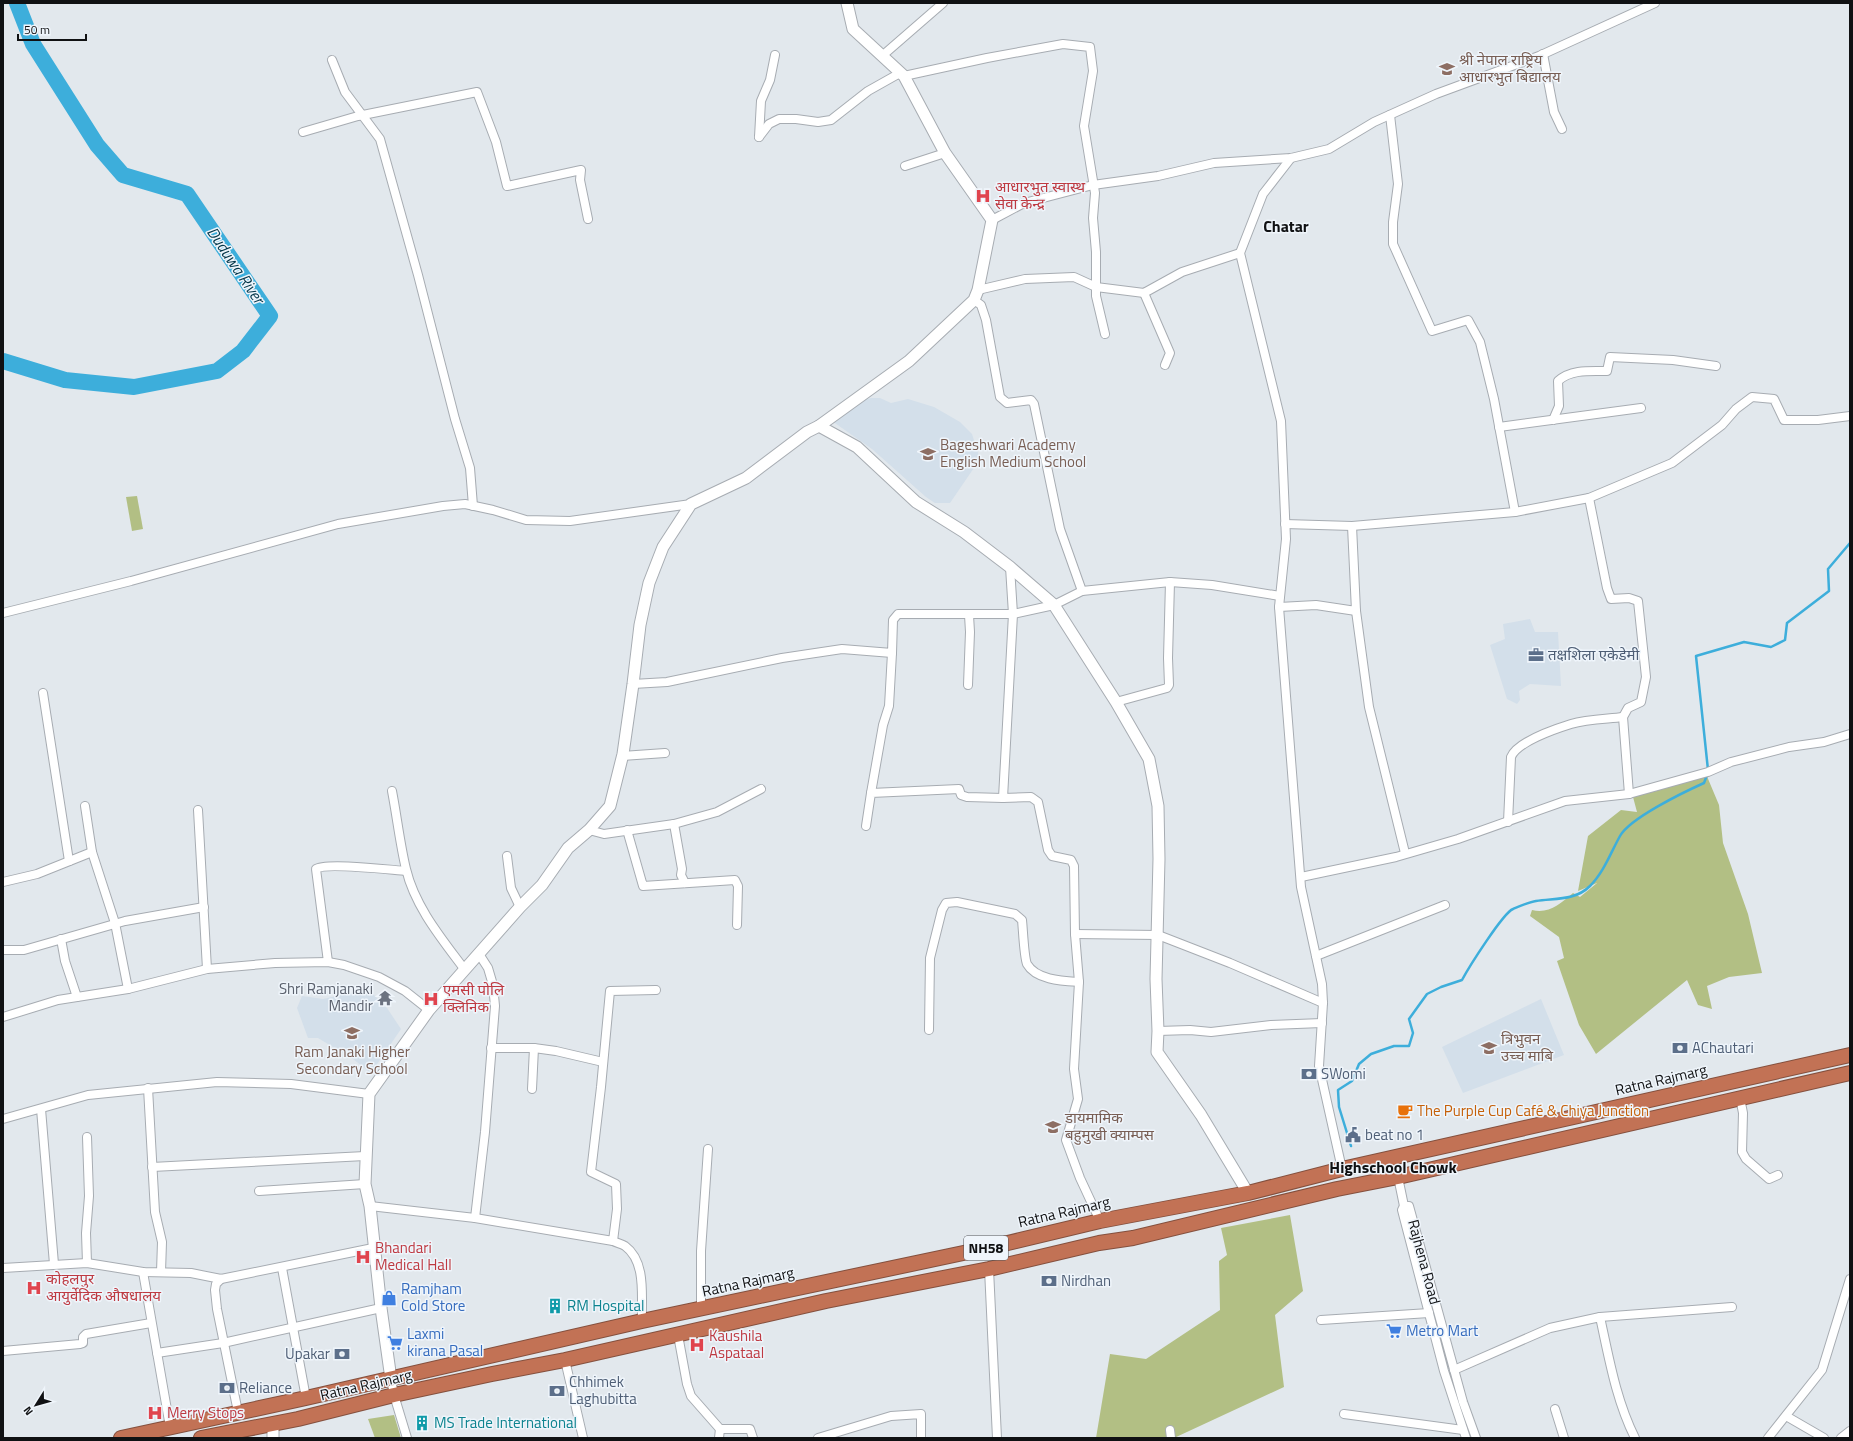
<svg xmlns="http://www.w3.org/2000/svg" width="1853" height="1441" font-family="'Titillium Web','Noto Sans Devanagari',sans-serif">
<rect width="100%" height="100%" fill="#e2e8ed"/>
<!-- built -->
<g fill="#d3dfea">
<path d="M 871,398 L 880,398 L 891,403 L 908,399 L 934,407 L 960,422 L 972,434 L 980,459 L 950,503 L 935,503 L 926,497 L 872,449 L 832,421 L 861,401 Z"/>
<path d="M 1530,619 L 1535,632 L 1558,632 L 1561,686 L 1530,684 L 1519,691 L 1520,700 L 1517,704 L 1507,699 L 1490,645 L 1505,639 L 1503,624 Z"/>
<path d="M 368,989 L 387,1008 L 401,1029 L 371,1073 L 353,1059 L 318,1038 L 308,1038 L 297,1008 L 302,996 L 323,999 Z"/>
<path d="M 1541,999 L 1564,1055 L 1463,1093 L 1442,1047 Z"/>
</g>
<!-- green -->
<g fill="#b2bf84">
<path d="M 137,496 L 143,529 L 132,531 L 126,497 Z"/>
<path d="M 1706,774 L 1719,805 L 1723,843 L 1748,914 L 1762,973 L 1729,977 L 1707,986 L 1712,1009 L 1698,1005 L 1687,980 L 1596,1054 L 1579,1025 L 1557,961 L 1564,958 L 1559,937 L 1530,916 L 1532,910 C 1549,914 1560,904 1573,893 L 1580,897 L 1597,883 L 1578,891 L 1588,836 L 1621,810 L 1637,812 L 1633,797 Z"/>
<path d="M 1290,1215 L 1303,1291 L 1275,1315 L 1284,1387 L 1174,1438 L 1096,1438 L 1110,1354 L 1146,1359 L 1220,1310 L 1219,1261 L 1227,1255 L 1221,1228 Z"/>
<path d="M 394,1415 L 401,1438 L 375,1438 L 368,1419 Z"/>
</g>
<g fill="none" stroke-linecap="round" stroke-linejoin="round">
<!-- stream -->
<g stroke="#3daedb" stroke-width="2.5">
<path d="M 1708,770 L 1696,656 L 1744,642 L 1771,647 L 1785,640 L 1787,623 L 1829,591 L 1828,569 L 1850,543"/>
<path d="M 1351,1146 L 1339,1107 L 1338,1090 L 1352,1081 L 1359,1064 L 1371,1054 L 1394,1046 L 1409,1046 L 1413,1033 L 1409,1019 L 1427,994 L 1441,987 L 1462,980 C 1469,967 1503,913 1513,909 C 1520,906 1529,902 1536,901 C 1555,898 1575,901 1590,886 C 1604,872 1611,852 1620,836 C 1630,818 1684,792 1704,783 L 1707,775"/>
</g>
<!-- river -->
<path stroke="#3daedb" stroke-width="16" d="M 3,361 L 65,380 L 134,387 L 217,371 L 243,351 L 270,316 L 187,194 L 123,175 L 97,145 L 33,44 L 17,3"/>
<defs>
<g id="street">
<path d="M 1543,54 L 1554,112 L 1562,129"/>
<path d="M 882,56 L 943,3"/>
<path d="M 332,60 L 345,92 L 380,139 L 418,275 L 455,419 L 470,468 L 473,506"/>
<path d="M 904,76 L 987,58 L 1063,44 L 1090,47 L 1093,71 L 1084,126 L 1095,193 L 1093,218 L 1096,252 L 1096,296 L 1105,334"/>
<path d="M 303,132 L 358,116 L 477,92 L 496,142 L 507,186 L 581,170 L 580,180 L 588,219"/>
<path d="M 759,137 L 769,124 L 779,119 L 796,119 L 818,122 L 831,120 L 868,91 L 900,73"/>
<path d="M 759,137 L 761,101 L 770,80 L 775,55"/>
<path d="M 1291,158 L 1263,194 L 1240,253 L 1281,421 L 1286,539 L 1279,607 L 1301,887 L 1322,984 L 1323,1003 L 1319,1066 L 1342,1169"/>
<path d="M 905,166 L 945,153"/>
<path d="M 992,220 L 1024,203 L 1093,185 L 1158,176 L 1214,163 L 1291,158 L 1329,149 L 1374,122 L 1436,94 L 1539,56 L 1655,3"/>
<path d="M 978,290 L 1025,279 L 1074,277 L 1096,287 L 1144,293 L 1182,272 L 1240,253"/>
<path d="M 1144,293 L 1170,353 L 1165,365"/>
<path d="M 974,300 L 981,305 L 986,320 L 1000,397 L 1007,403 L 1031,400 L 1034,404 L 1060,529 L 1082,591"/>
<path d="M 1553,420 L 1559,406 L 1558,381 C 1571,369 1591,371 1607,371 L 1610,357 L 1673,360 L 1716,366"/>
<path d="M 1499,427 L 1641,408"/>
<path d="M 1589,498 L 1607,588 L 1611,599 L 1629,598 L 1638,601 L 1646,677 L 1641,702 L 1628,708 L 1623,717 L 1629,794"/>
<path d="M 1515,512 L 1589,498 L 1672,463 L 1722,425 L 1736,409 L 1752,397 L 1774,399 L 1784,420 L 1818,420 L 1850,416"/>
<path d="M 1285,524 L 1352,526 L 1515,512 L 1494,399 L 1480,342 L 1468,320 L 1432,331 L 1393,244 L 1393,222 L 1398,184 L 1390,115"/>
<path d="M 1010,567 L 1013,614 L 1003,798 L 1031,797 L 1038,802 L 1048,850 L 1052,856 L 1071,860 L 1074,866 L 1075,934 L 1079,982 L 1074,1069 L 1078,1099 L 1066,1140 L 1080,1178 L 1100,1221"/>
<path d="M 1279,607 L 1316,605 L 1356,611 L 1352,526"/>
<path d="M 1356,611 L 1369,707 L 1405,853"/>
<path d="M 3,613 L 131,581 L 338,524 L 443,506 L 465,504 L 493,510 L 526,520 L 570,521 L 691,504"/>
<path d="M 633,684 L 667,682 L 782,658 L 842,649 L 892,653 L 893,620 L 898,614 L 1013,614 L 1054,605 L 1082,591 L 1170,582 L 1212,585 L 1280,596"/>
<path d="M 968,685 L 970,632 L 969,615"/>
<path d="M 43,693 L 69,861"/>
<path d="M 1116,702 L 1167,688 L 1169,685 L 1168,658 L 1170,582"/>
<path d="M 622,756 L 665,753"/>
<path d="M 392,791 C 397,817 400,844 406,869 C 415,907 442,939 465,970"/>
<path d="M 871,793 L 883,725 L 889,706 L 892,653"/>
<path d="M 85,806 L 92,852 L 115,923 L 128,989"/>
<path d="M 198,810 L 207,969"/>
<path d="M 1508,822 L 1511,757 C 1517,742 1555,729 1571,724 C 1587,719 1606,719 1623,717"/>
<path d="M 674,824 L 682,869 L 681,875 L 685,883"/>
<path d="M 866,826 L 871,793 L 959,789 L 961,795 L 967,797 L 1003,798"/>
<path d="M 589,830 L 604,834 L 674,824 L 717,812 L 761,789"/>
<path d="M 627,830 L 643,886 L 735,880 L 738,886 L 737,925"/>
<path d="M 507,856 L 511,888 L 520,907"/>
<path d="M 1301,877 L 1396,857 L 1458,839 L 1565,801 L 1629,794 L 1708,772 L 1731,762 L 1789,747 L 1824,742 L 1850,734"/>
<path d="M 3,882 L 37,874 L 92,852"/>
<path d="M 1075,934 L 1158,935 L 1230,963 L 1323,1003"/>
<path d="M 61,939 L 65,961 L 77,997"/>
<path d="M 3,950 L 24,950 L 125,921 L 204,907"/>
<path d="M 1316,956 L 1445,905"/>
<path d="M 328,962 L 316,869 C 325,862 391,870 406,871"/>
<path d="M 3,1017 L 58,1000 L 128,989 L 207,969 L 275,963 L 328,962 L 344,965 L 379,977 L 405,991 L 429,1010"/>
<path d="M 929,1030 L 930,958 L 942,910 L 946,903 L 957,902 L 1015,914 L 1022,920 C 1023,929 1024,957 1027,964 C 1036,980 1063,981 1079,982"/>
<path d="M 1158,1031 L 1190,1030 L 1211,1032 L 1271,1025 L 1322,1023"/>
<path d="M 491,1048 L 534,1048 L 556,1051 L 603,1062"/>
<path d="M 148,1088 L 155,1212 L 162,1242 L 161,1272"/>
<path d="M 532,1089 L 534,1048"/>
<path d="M 1740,1098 L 1743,1113 L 1742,1152 L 1746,1159 L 1769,1179 L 1778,1175"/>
<path d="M 41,1109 L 54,1264"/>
<path d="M 3,1119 L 88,1095 L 217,1082 L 291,1084 L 369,1094"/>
<path d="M 87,1137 L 89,1196 L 86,1233 L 87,1263"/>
<path d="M 152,1167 L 365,1156"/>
<path d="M 1398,1177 L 1404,1206"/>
<path d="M 259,1191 L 365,1184"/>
<path d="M 370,1206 L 475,1218 L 613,1241 L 617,1209 L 616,1184 L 591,1172 L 601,1087 L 610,991 L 656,990"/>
<path d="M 475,1218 L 485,1132 L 495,1006 L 493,985 L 488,968 L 479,954"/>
<path d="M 613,1241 C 617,1243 622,1244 625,1246 C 647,1262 641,1298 642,1321"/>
<path d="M 3,1268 L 87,1263 L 143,1272 L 191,1273 L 221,1279 L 373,1248"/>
<path d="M 282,1268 L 306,1398"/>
<path d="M 989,1269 L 997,1438"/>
<path d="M 143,1272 L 170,1427"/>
<path d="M 221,1279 L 216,1284 L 215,1290 L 217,1309 L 238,1412"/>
<path d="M 701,1309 L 701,1251 L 708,1149"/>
<path d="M 1600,1317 L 1732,1307"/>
<path d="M 1321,1320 L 1429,1313"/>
<path d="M 678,1335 L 687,1384 L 691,1396 L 720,1429 L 750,1429 L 753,1438"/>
<path d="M 3,1351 L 80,1344 L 83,1343 L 83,1337 L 86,1334 L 151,1323"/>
<path d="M 157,1353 L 223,1343 L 381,1308"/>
<path d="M 565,1360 L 583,1438"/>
<path d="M 1454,1370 L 1550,1328 L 1600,1317 C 1609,1358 1616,1400 1635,1438"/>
<path d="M 391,1379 L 394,1395 L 407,1438"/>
<path d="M 1555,1409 L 1564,1438"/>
<path d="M 1344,1414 L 1463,1430"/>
<path d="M 1786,1416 L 1824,1438"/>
<path d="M 1170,1430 L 1171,1438"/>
<path d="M 719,1438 L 720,1429"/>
<path d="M 818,1438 L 891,1416 L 921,1414 L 921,1438"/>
<path d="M 1466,1438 L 1444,1371 L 1402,1210 L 1404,1206 L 1409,1206 L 1463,1402 L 1476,1438"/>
<path d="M 1768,1438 L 1822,1370 L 1850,1279"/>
<path d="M 1841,1438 L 1850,1431"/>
</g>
<g id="secondary">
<path d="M 819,426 L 857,447 L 916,502 L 964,532 L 1010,567 L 1054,605 L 1116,702 L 1149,759 L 1158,806 L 1159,859 L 1156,979 L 1158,1031 L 1157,1052 L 1201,1115 L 1248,1193"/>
<path d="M 391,1379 L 381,1308 L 370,1206 L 365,1184 L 369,1094 L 429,1010 L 520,907 L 542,885 L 568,848 L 589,830 L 610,806 L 623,754 L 633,684 L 640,625 L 649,583 L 663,547 L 691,504 L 746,478 L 807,432 L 819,426 L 909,361 L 974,300 L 978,290 L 992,220 L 945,153 L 904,76 L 853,29 L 847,3"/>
<path d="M 273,1423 L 273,1438"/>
</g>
<g id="highway">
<path d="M 121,1438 L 306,1398 L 642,1321 L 987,1248 L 1100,1221 L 1248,1193 L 1342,1169 L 1850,1055"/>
<path d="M 201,1438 L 298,1419 L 394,1395 L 492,1374 L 565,1360 L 826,1301 L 989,1269 L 1099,1243 L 1133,1238 L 1337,1189 L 1398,1177 L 1850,1073"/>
</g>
</defs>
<!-- street casing -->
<use href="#street" stroke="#a7acb2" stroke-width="10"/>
<!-- secondary casing -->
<use href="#secondary" stroke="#a7acb2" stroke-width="13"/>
<!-- highway casing -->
<use href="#highway" stroke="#84503e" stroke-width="16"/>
<!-- street -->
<use href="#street" stroke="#fff" stroke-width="8"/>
<!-- secondary -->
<use href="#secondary" stroke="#fff" stroke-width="11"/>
<!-- highway -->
<use href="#highway" stroke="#c27255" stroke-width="14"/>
</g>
<!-- icons -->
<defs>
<symbol id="school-bare" viewBox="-9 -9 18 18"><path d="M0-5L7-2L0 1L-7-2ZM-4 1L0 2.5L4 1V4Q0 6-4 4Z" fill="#8d6e63" stroke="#eff5fb" stroke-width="2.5" paint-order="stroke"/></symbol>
<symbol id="hospital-bare" viewBox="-9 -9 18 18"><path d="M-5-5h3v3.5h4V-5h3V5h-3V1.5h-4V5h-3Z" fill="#e0444e" stroke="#eff5fb" stroke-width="2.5" paint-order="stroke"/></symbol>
<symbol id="office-bare" viewBox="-9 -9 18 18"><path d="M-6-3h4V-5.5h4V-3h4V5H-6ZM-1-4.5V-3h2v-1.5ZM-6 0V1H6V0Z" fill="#5c6f8a" stroke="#eff5fb" stroke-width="2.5" paint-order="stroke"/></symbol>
<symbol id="temple-bare" viewBox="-9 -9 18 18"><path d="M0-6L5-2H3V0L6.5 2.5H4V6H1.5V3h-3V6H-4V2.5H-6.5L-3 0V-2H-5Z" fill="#6b7280" stroke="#eff5fb" stroke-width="2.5" paint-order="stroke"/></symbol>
<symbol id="bank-bare" viewBox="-9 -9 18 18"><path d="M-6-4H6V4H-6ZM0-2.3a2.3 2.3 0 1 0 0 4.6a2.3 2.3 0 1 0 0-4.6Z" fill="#5c6f8a" stroke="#eff5fb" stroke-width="2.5" paint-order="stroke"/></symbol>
<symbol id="cafe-bare" viewBox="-9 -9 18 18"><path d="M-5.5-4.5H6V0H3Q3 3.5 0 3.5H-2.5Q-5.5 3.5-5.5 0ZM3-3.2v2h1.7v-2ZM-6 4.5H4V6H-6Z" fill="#e8710a" stroke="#eff5fb" stroke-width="2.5" paint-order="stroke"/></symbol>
<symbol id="civic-bare" viewBox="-9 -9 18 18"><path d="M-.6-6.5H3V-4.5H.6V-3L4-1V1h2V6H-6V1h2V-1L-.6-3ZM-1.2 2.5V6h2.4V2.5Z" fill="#5c6f8a" stroke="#eff5fb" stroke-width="2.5" paint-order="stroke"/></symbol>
<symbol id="shop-bare" viewBox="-9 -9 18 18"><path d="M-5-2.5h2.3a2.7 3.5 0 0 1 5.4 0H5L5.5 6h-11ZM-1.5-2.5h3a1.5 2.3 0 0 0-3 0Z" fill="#3f7fe0" stroke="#eff5fb" stroke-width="2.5" paint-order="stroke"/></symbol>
<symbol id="building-bare" viewBox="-9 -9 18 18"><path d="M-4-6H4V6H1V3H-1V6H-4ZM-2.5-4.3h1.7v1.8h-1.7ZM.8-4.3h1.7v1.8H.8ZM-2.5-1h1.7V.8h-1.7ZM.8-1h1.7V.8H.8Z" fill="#0f9aa8" stroke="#eff5fb" stroke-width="2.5" paint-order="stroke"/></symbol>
<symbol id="supermarket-bare" viewBox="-9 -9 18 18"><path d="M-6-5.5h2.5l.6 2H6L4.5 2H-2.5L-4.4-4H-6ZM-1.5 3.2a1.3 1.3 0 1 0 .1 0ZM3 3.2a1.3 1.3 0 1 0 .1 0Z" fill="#3f7fe0" stroke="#eff5fb" stroke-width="2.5" paint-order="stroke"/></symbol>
</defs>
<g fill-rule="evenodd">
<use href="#school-bare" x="1436" y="58" width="22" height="22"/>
<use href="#hospital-bare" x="972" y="185" width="22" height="22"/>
<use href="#school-bare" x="917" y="443" width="22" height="22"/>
<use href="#office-bare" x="1525" y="644" width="22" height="22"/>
<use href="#temple-bare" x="374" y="987" width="22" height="22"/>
<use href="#hospital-bare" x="420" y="988" width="22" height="22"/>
<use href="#school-bare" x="341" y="1022" width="22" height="22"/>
<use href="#school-bare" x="1478" y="1037" width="22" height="22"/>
<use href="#bank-bare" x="1669" y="1037" width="22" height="22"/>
<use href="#bank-bare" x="1298" y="1063" width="22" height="22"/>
<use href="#cafe-bare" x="1394" y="1100" width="22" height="22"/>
<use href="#school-bare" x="1042" y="1116" width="22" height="22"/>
<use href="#civic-bare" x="1342" y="1124" width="22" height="22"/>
<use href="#hospital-bare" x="352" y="1246" width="22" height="22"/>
<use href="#bank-bare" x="1038" y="1270" width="22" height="22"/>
<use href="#hospital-bare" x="23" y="1277" width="22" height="22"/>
<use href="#shop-bare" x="378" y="1287" width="22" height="22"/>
<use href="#building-bare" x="544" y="1295" width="22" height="22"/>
<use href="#supermarket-bare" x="1383" y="1320" width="22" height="22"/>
<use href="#supermarket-bare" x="384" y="1332" width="22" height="22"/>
<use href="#hospital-bare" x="686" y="1334" width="22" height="22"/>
<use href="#bank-bare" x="331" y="1343" width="22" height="22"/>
<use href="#bank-bare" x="216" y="1377" width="22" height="22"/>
<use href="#bank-bare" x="546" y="1380" width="22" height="22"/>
<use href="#hospital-bare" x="144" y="1402" width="22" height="22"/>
<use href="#building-bare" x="411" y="1412" width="22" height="22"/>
</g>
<g text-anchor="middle" stroke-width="3" stroke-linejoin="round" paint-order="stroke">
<!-- shield labels -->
<rect fill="#eff5fb" stroke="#535559" stroke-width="1" x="964" y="1236" width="44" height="24" rx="3"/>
<g font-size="14" font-weight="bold" fill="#101113">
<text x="986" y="1253">NH58</text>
</g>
<!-- education labels -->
<g font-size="15" fill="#785e54" stroke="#eff5fb" text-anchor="start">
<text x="1459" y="65">श्री नेपाल राष्ट्रिय<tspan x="1459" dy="17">आधारभुत बिद्यालय</tspan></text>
<text x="940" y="450">Bageshwari Academy<tspan x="940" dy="17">English Medium School</tspan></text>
<text x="1501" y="1044">त्रिभुवन<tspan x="1501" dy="17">उच्च माबि</tspan></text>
<text x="352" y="1057" text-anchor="middle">Ram Janaki Higher<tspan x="352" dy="17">Secondary School</tspan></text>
<text x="1065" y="1123">डायमामिक<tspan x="1065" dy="17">बहुमुखी क्याम्पस</tspan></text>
</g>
<!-- health labels -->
<g font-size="15" fill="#be3a42" stroke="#eff5fb" text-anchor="start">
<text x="995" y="192">आधारभुत स्वास्थ<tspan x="995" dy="17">सेवा केन्द्र</tspan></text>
<text x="443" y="995">एमसी पोलि<tspan x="443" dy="17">क्लिनिक</tspan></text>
<text x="375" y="1253">Bhandari<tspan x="375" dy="17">Medical Hall</tspan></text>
<text x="46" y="1284">कोहलपुर<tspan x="46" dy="17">आयुर्वेदिक औषधालय</tspan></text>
<text x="709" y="1341">Kaushila<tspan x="709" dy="17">Aspataal</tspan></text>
<text x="167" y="1418">Merry Stops</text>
</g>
<!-- service labels -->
<g font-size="15" fill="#4e5e75" stroke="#eff5fb" text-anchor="start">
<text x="1548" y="660">तक्षशिला एकेडेमी</text>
<text x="1692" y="1053">AChautari</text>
<text x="1321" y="1079">SWomi</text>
<text x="1365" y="1140">beat no 1</text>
<text x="1061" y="1286">Nirdhan</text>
<text x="330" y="1359" text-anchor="end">Upakar</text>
<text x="569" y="1387">Chhimek<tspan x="569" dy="17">Laghubitta</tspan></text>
<text x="239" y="1393">Reliance</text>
</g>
<!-- worship labels -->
<g font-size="15" fill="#5b616d" stroke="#eff5fb" text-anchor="end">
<text x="373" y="994">Shri Ramjanaki<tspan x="373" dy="17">Mandir</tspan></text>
</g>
<!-- street labels -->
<g font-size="15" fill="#101113" stroke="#eff5fb">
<text transform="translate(1661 1080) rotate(-13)" y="5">Ratna Rajmarg</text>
<text transform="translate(1064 1212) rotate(-13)" y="5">Ratna Rajmarg</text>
<text transform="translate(1424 1262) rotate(75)" y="5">Rajhena Road</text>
<text transform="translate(748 1282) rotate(-12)" y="5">Ratna Rajmarg</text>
<text transform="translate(366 1385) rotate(-13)" y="5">Ratna Rajmarg</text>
</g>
<!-- food labels -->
<g font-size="15" fill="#c56008" stroke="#eff5fb" text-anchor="start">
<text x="1417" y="1116">The Purple Cup Café &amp; Chiya Junction</text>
</g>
<!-- shop labels -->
<g font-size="15" fill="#366cbe" stroke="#eff5fb" text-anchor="start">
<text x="401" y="1294">Ramjham<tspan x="401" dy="17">Cold Store</tspan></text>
<text x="1406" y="1336">Metro Mart</text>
<text x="407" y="1339">Laxmi<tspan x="407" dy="17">kirana Pasal</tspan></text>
</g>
<!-- culture labels -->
<g font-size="15" fill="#0d838f" stroke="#eff5fb" text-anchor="start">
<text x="567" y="1311">RM Hospital</text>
<text x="434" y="1428">MS Trade International</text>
</g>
<!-- neighbourhood labels -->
<g font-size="16" font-weight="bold" fill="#101113" stroke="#eff5fb">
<text x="1286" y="232">Chatar</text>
<text x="1393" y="1173">Highschool Chowk</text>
</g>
<!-- water labels -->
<g font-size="16" font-style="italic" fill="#033649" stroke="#eff5fb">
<text transform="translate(236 265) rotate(56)" y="6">Duduwa River</text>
</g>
</g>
<!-- border -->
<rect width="1853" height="1441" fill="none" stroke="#101113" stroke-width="8"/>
<!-- north arrow -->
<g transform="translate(36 1405) rotate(233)" stroke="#eff5fb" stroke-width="3" paint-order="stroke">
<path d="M0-3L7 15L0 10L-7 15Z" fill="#101113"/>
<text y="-6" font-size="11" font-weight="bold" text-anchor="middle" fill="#101113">N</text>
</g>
<!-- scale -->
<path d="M18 34v6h68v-6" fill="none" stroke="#101113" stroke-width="2"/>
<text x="24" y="34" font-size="12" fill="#101113" stroke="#eff5fb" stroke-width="3" paint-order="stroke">50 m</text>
</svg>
